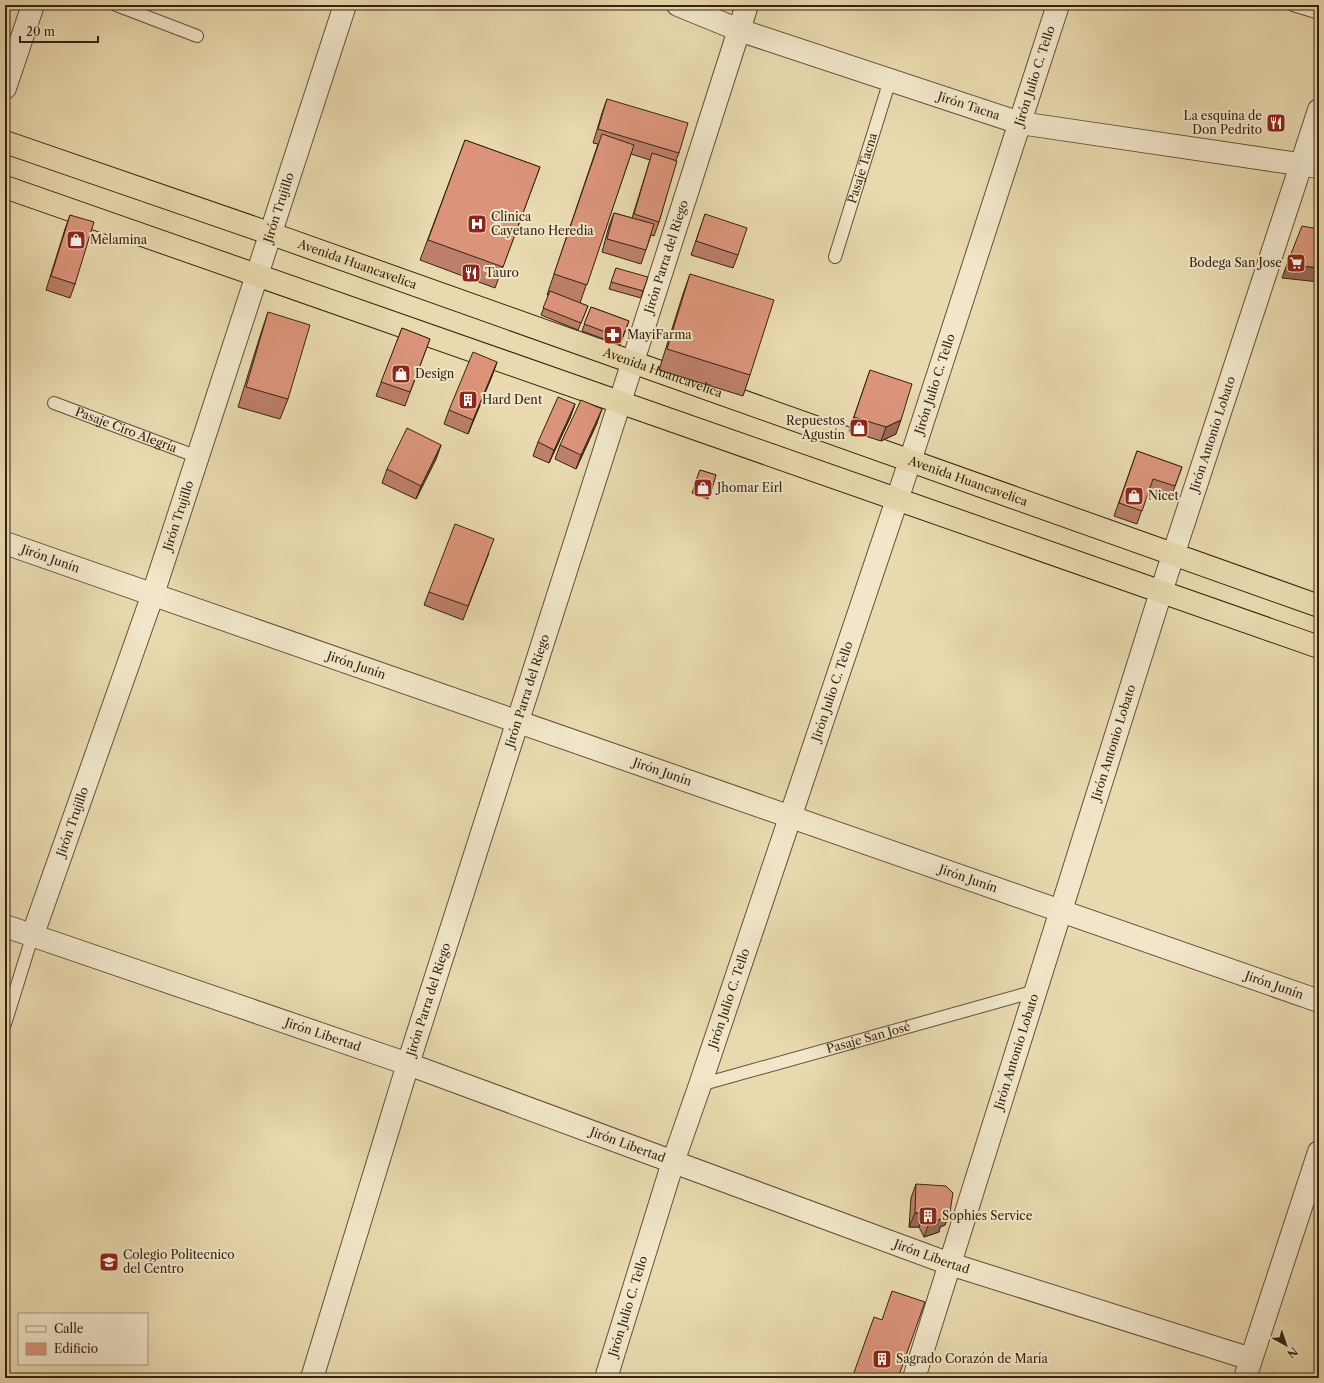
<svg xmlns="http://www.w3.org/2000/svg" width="1324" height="1383" font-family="'Libre Caslon Text',serif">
<rect width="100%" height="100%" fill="#e9d9ae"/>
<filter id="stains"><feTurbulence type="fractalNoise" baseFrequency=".005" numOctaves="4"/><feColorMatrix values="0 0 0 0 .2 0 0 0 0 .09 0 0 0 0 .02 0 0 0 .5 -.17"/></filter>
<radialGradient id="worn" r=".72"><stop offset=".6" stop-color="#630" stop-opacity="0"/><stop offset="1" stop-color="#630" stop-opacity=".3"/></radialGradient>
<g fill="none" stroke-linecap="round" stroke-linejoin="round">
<defs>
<g id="service">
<path d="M 116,5 L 197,36"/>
<path d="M 1293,5 L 1319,13"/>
<path id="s1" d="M 835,257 L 890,80"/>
<path id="s2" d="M 54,403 L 198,457"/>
<path d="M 5,1024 L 33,934"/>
<path id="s3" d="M 700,1085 L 1036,991"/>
</g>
<g id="minor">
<path id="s4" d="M 678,5 L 739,30 L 1020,123 L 1319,167"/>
<path d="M 5,88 L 33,5"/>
<path id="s5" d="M 5,543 L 1319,1001"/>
<path id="s6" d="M 5,926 L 408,1064 L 950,1264 L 1251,1359"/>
<path id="s7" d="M 33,934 L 153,594 L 345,5"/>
<path id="s8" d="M 606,1378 L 673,1162 L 700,1085 L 910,461 L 1058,5"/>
<path id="s9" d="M 914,1378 L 1161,592 L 1319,110"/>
<path d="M 1245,1378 L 1319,1152"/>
</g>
<g id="tertiary">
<path id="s10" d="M 312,1378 L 408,1064 L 747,5"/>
</g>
<g id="trunk">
<path id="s11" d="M 5,142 L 269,233 L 1319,606"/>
<path d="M 5,187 L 1319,647"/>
</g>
</defs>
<!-- service casing -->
<use href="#service" stroke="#625038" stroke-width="14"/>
<!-- minor casing -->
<use href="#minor" stroke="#625038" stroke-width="24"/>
<!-- tertiary casing -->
<use href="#tertiary" stroke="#625038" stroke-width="24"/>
<!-- trunk casing -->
<use href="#trunk" stroke="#352310" stroke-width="24"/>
<!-- service -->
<use href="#service" stroke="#f1e6ca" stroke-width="12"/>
<!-- minor -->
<use href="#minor" stroke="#f1e6ca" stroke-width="22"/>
<!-- tertiary -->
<use href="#tertiary" stroke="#f1e6ca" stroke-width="22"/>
<!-- trunk -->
<use href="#trunk" stroke="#e9d9ae" stroke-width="22"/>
</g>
<!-- wall -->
<g fill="#bc7f69" stroke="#352310">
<path d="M 607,99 L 679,153 L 676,160 L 659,222 L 654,236 L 651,235 L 641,264 L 602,252 L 609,226 L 614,213 L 632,218 L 650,160 L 631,154 L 580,303 L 588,306 L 578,330 L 541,315 L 549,295 L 547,295 L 598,144 L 593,143 L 602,113 Z"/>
<path d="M 465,140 L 540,167 L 495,288 L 420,260 Z"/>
<path d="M 705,214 L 738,255 L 733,268 L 691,255 Z"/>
<path d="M 70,215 L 75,284 L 70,298 L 46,290 L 65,229 Z"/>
<path d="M 616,268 L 643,291 L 641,298 L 609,289 Z"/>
<path d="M 690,274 L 750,375 L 743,396 L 659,370 L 683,294 Z"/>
<path d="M 591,307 L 629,321 L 620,345 L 582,331 Z"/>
<path d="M 268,312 L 288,399 L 280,419 L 238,407 L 261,333 Z"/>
<path d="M 402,328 L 430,339 L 405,406 L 376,396 Z"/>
<path d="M 497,362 L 492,376 L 468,434 L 444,424 L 449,410 Z"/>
<path d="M 870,370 L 896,434 L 881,441 L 849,431 Z"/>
<path d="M 575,404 L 570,418 L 549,463 L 533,456 L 538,442 Z"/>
<path d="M 597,423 L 576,469 L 555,459 L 560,445 Z"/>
<path d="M 441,445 L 436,459 L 416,499 L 382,483 L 387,469 Z"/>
<path d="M 1137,451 L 1182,467 L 1170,500 L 1148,492 L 1137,524 L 1114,516 Z"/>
<path d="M 700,470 L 716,475 L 708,499 L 692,493 Z"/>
<path d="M 489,553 L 463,620 L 424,605 L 429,592 Z"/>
<path d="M 916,1184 L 950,1212 L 945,1225 L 940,1227 L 939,1232 L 924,1237 L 919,1227 L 909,1227 L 911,1198 Z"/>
</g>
<!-- shaded-wall -->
<g fill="#996855" stroke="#352310">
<path d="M 1287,264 L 1319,268 L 1319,282 L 1282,278 Z"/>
<path d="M 497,362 L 492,376 L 468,434 L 473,420 Z"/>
<path d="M 575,404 L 570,418 L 549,463 L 554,450 Z"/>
<path d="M 602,409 L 597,423 L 576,469 L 581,455 Z"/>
<path d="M 901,420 L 896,434 L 881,441 L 886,427 Z"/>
<path d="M 441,445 L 436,459 L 416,499 L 421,486 Z"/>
<path d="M 950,1212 L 945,1225 L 940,1227 L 939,1232 L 924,1237 L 929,1223 L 942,1214 Z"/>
<path d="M 915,1213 L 924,1213 L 919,1227 L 909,1227 Z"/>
</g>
<!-- building -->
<g fill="#db947a" stroke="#352310">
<path d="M 607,99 L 688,123 L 679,153 L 598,129 Z"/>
<path d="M 602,134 L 634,145 L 587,285 L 554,274 Z"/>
<path d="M 465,140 L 540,167 L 503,267 L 428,240 Z"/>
<path d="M 652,153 L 677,161 L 659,222 L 634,214 Z"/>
<path d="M 614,213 L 654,224 L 646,250 L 607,239 Z"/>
<path d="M 705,214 L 747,228 L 738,255 L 696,241 Z"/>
<path d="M 70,215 L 94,222 L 75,284 L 51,276 Z"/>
<path d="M 1302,226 L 1319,229 L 1319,268 L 1287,264 Z"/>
<path d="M 616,268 L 648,277 L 643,291 L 611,282 Z"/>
<path d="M 690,274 L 774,300 L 750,375 L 667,349 Z"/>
<path d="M 550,291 L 588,306 L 581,323 L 543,308 Z"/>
<path d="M 591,307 L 629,321 L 622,338 L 584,324 Z"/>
<path d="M 268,312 L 310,325 L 288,399 L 246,387 Z"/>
<path d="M 402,328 L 430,339 L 410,392 L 381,382 Z"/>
<path d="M 473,352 L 497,362 L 473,420 L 449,410 Z"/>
<path d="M 870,370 L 912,384 L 901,420 L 886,427 L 854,417 Z"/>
<path d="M 558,397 L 575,404 L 554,450 L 538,442 Z"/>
<path d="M 581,400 L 602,409 L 581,455 L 560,445 Z"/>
<path d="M 407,428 L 441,445 L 421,486 L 387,469 Z"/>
<path d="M 1137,451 L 1182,467 L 1175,486 L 1153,479 L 1142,511 L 1119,503 Z"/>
<path d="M 700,470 L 716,475 L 711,492 L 694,486 Z"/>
<path d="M 455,524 L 494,539 L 468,606 L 429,592 Z"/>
<path d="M 916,1184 L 946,1186 L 953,1193 L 950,1212 L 942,1214 L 944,1218 L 929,1223 L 924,1213 L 915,1213 Z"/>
<path d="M 892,1291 L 925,1302 L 898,1378 L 852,1378 L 874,1317 L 882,1320 Z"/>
</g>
<!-- icons -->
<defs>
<symbol id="restaurant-square" viewBox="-11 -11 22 22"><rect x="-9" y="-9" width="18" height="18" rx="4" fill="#8f2418" stroke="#f1e6ca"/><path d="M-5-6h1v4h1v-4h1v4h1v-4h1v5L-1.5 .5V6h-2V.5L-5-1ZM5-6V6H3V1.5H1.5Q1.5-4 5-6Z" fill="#fff"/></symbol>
<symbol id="hospital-square" viewBox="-11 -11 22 22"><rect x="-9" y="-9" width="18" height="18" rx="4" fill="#8f2418" stroke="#f1e6ca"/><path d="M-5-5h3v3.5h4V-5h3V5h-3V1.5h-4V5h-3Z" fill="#fff"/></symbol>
<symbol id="shop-square" viewBox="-11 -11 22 22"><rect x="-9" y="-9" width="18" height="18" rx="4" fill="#8f2418" stroke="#f1e6ca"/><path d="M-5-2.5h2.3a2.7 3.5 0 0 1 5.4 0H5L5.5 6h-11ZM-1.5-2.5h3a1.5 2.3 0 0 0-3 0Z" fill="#fff"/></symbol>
<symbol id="supermarket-square" viewBox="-11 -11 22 22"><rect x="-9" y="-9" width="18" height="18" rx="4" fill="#8f2418" stroke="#f1e6ca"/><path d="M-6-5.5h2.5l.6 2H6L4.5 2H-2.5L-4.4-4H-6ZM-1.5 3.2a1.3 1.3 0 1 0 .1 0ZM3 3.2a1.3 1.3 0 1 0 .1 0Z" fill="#fff"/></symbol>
<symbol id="pharmacy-square" viewBox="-11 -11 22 22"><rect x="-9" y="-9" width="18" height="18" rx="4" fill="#8f2418" stroke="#f1e6ca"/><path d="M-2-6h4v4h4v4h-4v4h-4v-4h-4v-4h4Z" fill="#fff"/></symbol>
<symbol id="building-square" viewBox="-11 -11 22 22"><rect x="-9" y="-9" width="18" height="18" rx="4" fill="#8f2418" stroke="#f1e6ca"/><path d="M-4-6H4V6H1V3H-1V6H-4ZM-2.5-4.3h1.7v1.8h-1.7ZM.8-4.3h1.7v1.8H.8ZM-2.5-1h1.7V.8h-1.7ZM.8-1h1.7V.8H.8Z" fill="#fff"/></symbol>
<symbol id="university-square" viewBox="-11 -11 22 22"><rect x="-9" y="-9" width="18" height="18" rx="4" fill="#8f2418" stroke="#f1e6ca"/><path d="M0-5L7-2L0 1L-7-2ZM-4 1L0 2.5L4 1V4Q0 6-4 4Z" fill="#fff"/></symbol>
</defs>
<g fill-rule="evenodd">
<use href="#restaurant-square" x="1265" y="112" width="22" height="22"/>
<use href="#hospital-square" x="466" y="213" width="22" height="22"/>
<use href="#shop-square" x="65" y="229" width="22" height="22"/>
<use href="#supermarket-square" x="1285" y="252" width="22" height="22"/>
<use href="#restaurant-square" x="460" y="262" width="22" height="22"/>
<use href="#pharmacy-square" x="602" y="324" width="22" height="22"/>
<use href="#shop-square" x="390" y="363" width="22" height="22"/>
<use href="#building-square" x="457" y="389" width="22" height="22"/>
<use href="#shop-square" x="848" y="417" width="22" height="22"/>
<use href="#shop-square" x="692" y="477" width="22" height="22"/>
<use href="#shop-square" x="1123" y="485" width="22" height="22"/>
<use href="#building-square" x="917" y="1205" width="22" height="22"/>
<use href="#university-square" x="98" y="1251" width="22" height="22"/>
<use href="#building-square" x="871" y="1348" width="22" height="22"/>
</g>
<g text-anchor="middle" stroke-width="4" stroke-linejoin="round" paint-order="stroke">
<!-- street labels -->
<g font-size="12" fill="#352310" stroke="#f1e6ca">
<text dy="4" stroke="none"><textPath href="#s8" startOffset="1371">Jirón Julio C. Tello</textPath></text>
<text dy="4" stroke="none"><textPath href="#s4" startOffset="308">Jirón Tacna</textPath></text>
<text dy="4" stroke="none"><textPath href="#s1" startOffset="93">Pasaje Tacna</textPath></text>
<text dy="4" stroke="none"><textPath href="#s7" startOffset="767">Jirón Trujillo</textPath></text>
<text dy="4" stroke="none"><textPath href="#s10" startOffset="1176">Jirón Parra del Riego</textPath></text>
<text dy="4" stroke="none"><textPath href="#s11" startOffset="373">Avenida Huancavelica</textPath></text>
<text dy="4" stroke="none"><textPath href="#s11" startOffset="697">Avenida Huancavelica</textPath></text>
<text dy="4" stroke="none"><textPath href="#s8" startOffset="1047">Jirón Julio C. Tello</textPath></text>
<text dy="4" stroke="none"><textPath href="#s2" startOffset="77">Pasaje Ciro Alegría</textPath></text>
<text dy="4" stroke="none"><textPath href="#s9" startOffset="990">Jirón Antonio Lobato</textPath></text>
<text dy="4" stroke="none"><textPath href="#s11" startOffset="1021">Avenida Huancavelica</textPath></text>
<text dy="4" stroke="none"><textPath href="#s7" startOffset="443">Jirón Trujillo</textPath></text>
<text dy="4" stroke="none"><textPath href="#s5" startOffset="48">Jirón Junín</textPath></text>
<text dy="4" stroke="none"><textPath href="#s5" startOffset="372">Jirón Junín</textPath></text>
<text dy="4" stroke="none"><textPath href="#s10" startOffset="720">Jirón Parra del Riego</textPath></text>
<text dy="4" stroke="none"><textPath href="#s8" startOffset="723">Jirón Julio C. Tello</textPath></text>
<text dy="4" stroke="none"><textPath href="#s9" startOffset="666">Jirón Antonio Lobato</textPath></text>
<text dy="4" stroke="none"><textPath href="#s5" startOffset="696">Jirón Junín</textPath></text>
<text dy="4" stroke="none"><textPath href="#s7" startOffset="119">Jirón Trujillo</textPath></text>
<text dy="4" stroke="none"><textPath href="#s5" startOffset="1020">Jirón Junín</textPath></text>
<text dy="4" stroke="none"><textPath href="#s5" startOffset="1344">Jirón Junín</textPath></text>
<text dy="4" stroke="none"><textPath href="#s10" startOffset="396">Jirón Parra del Riego</textPath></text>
<text dy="4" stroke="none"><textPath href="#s8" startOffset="399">Jirón Julio C. Tello</textPath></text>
<text dy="4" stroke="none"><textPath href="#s6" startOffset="336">Jirón Libertad</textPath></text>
<text dy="4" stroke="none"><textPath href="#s3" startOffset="175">Pasaje San José</textPath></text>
<text dy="4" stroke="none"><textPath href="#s9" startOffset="342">Jirón Antonio Lobato</textPath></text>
<text dy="4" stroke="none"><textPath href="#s6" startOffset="660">Jirón Libertad</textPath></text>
<text dy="4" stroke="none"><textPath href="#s6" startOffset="984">Jirón Libertad</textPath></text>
<text dy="4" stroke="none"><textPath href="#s8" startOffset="75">Jirón Julio C. Tello</textPath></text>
</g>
<!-- poi labels -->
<g font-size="12" fill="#352310" stroke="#f1e6ca" text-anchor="start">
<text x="1262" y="120" text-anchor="end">La esquina de<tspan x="1262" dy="14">Don Pedrito</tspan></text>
<text x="491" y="221">Clinica<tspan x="491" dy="14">Cayetano Heredia</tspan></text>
<text x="90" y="244">Melamina</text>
<text x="1282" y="267" text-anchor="end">Bodega San Jose</text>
<text x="485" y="277">Tauro</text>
<text x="627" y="339">MayiFarma</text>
<text x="415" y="378">Design</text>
<text x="482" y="404">Hard Dent</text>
<text x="845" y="425" text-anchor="end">Repuestos<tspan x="845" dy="14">Agustín</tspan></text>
<text x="717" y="492">Jhomar Eirl</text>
<text x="1148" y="500">Nicet</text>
<text x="942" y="1220">Sophies Service</text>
<text x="123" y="1259">Colegio Politecnico<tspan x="123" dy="14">del Centro</tspan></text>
<text x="896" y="1363">Sagrado Corazón de María</text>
</g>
</g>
<!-- margin -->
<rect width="1324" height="1383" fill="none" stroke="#e9d9ae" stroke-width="20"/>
<rect x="6" y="6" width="1312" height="1371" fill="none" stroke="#352310" stroke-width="2"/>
<rect x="10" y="10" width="1304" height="1363" fill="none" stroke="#352310"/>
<!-- legend -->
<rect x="18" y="1313" width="130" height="52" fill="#f1e6ca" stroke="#a69880"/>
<rect x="26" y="1326" width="20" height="6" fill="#f1e6ca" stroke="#a69880"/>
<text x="54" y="1333" font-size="12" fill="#352310">Calle</text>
<rect x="26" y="1343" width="20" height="12" fill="#db947a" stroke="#a69880"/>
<text x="54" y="1353" font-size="12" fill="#352310">Edificio</text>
<!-- north arrow -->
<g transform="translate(1286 1345) rotate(140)" stroke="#f1e6ca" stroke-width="3" paint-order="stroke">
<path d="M0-3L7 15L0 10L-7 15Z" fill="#352310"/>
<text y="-6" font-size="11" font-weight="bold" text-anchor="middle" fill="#352310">N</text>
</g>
<!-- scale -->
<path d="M20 36v6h78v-6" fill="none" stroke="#352310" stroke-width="2"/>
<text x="26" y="36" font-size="12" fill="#352310" stroke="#f1e6ca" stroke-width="3" paint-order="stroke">20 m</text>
<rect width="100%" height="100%" filter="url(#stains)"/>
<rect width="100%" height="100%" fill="url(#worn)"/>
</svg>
